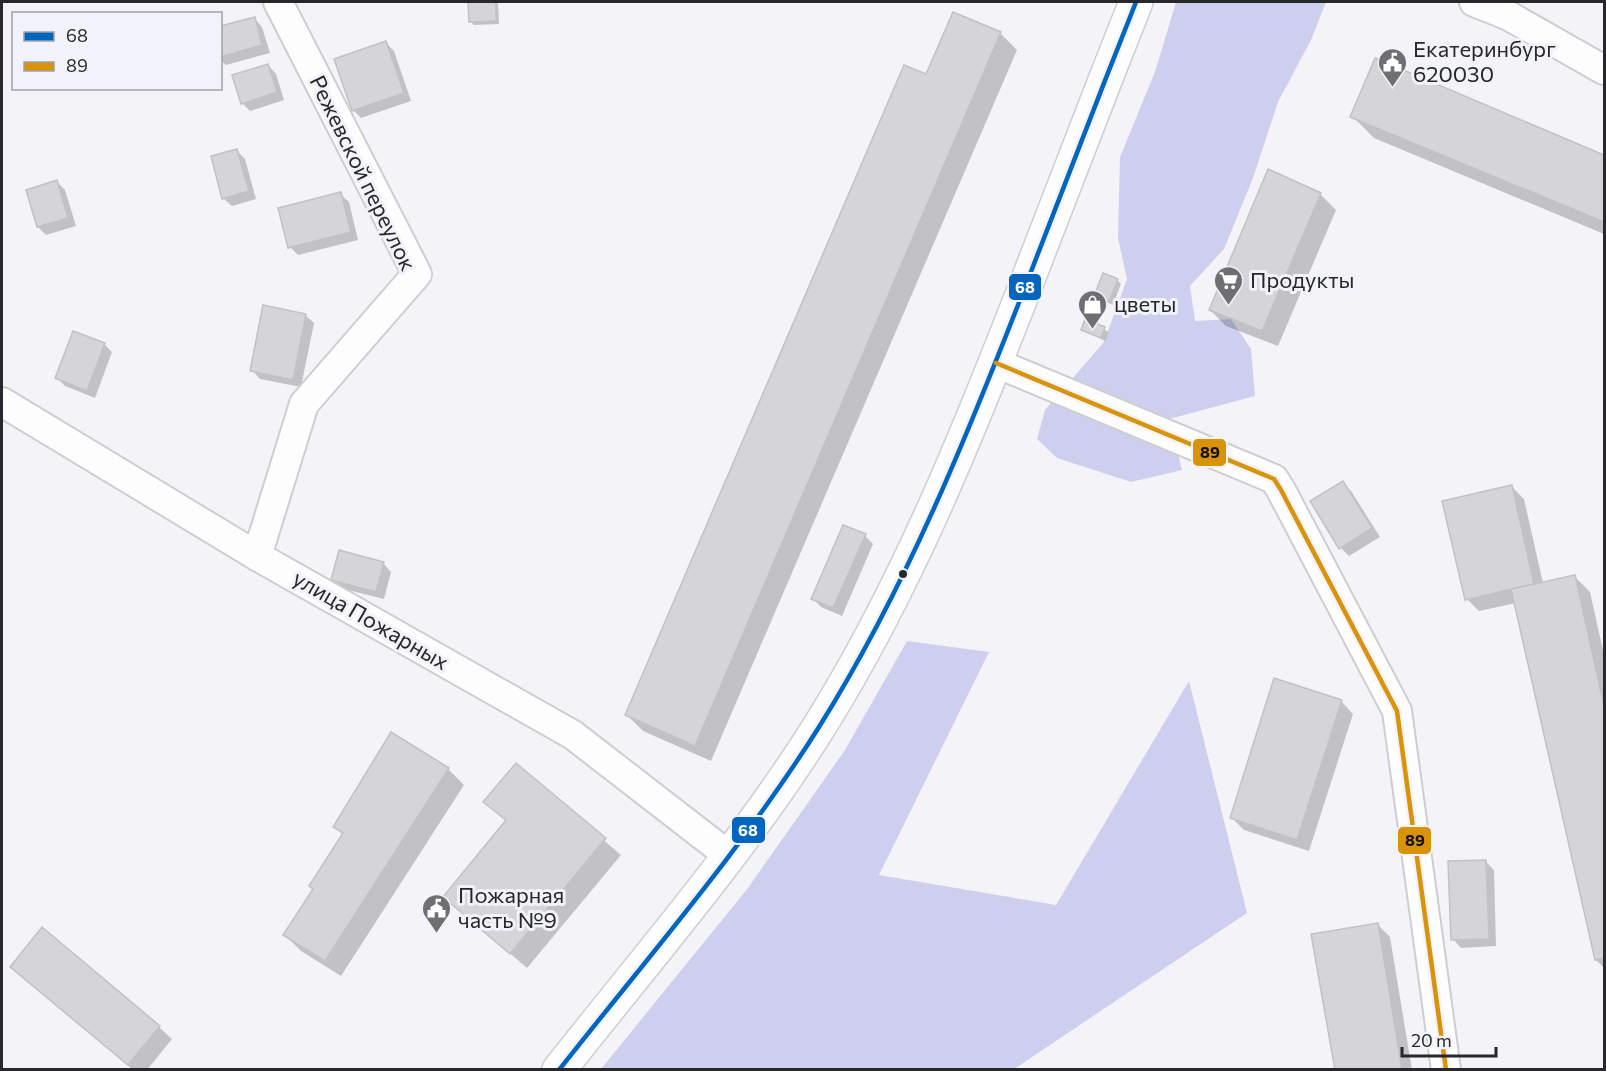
<svg xmlns="http://www.w3.org/2000/svg" width="1606" height="1071" font-family="Commissioner,sans-serif">
<rect width="100%" height="100%" fill="#f3f3f8"/>
<!-- forest -->
<g fill="#cecfef">
<path d="M 1176,2 L 1326,2 L 1311,40 L 1278,102 L 1253,178 L 1224,249 L 1190,286 L 1195,321 L 1231,319 L 1251,349 L 1255,396 L 1169,419 L 1182,470 L 1131,482 L 1057,458 L 1037,439 L 1045,410 L 1104,342 L 1127,279 L 1118,238 L 1120,157 L 1155,72 Z"/>
<path d="M 907,641 L 989,652 L 879,875 L 1056,905 L 1189,681 L 1247,913 L 1014,1069 L 601,1069 L 748,888 L 845,750 Z"/>
</g>
<!-- shadow -->
<g fill="#0003">
<path d="M 470,2 L 498,2 L 499,24 L 474,25 L 470,21 Z"/>
<path d="M 954,14 L 1001,34 L 1017,50 L 711,761 L 643,731 L 627,715 Z"/>
<path d="M 254,18 L 262,27 L 270,53 L 226,65 L 220,60 L 220,28 Z"/>
<path d="M 386,43 L 394,51 L 411,101 L 361,118 L 353,110 Z"/>
<path d="M 1376,60 L 1604,157 L 1604,234 L 1374,138 L 1352,116 Z"/>
<path d="M 268,65 L 276,74 L 284,100 L 250,111 L 242,103 Z"/>
<path d="M 237,151 L 245,159 L 256,199 L 232,206 L 223,198 Z"/>
<path d="M 57,182 L 65,190 L 76,226 L 46,235 L 38,227 Z"/>
<path d="M 340,194 L 349,202 L 358,240 L 298,255 L 290,247 Z"/>
<path d="M 1320,194 L 1336,210 L 1278,346 L 1226,326 L 1210,310 Z"/>
<path d="M 1117,280 L 1121,284 L 1113,305 L 1095,296 Z"/>
<path d="M 305,315 L 314,323 L 301,387 L 260,379 L 252,370 Z"/>
<path d="M 1104,329 L 1108,332 L 1105,341 L 1082,330 Z"/>
<path d="M 104,344 L 112,352 L 95,398 L 65,386 L 57,378 Z"/>
<path d="M 1342,483 L 1351,491 L 1380,537 L 1349,556 L 1341,548 Z"/>
<path d="M 1512,487 L 1524,499 L 1543,583 L 1574,576 L 1590,592 L 1604,655 L 1604,968 L 1596,960 L 1516,603 L 1479,611 L 1467,599 Z"/>
<path d="M 865,536 L 873,544 L 842,616 L 821,607 L 813,598 Z"/>
<path d="M 383,563 L 391,572 L 384,599 L 340,588 L 332,580 Z"/>
<path d="M 1341,701 L 1353,714 L 1309,851 L 1244,830 L 1231,817 Z"/>
<path d="M 516,765 L 621,855 L 527,968 L 445,897 L 507,822 L 485,802 Z"/>
<path d="M 448,769 L 464,785 L 341,976 L 301,951 L 285,935 L 314,889 L 343,835 L 335,826 Z"/>
<path d="M 1485,861 L 1494,870 L 1496,946 L 1461,948 L 1453,939 Z"/>
<path d="M 1377,924 L 1390,937 L 1412,1070 L 1336,1070 Z"/>
<path d="M 12,967 L 159,1027 L 172,1039 L 147,1070 L 133,1070 Z"/>
</g>
<!-- building -->
<g fill="#d5d5d9" stroke="#c2c2c5" stroke-width="1.5">
<path d="M 468,2 L 496,2 L 496,21 L 469,22 Z"/>
<path d="M 953,12 L 1001,32 L 695,746 L 625,715 L 904,65 L 926,74 Z"/>
<path d="M 255,17 L 262,45 L 220,57 L 220,26 Z"/>
<path d="M 386,41 L 404,93 L 352,111 L 334,59 Z"/>
<path d="M 1375,58 L 1604,155 L 1604,222 L 1350,117 Z"/>
<path d="M 268,64 L 277,92 L 241,104 L 232,75 Z"/>
<path d="M 237,149 L 249,191 L 222,199 L 211,156 Z"/>
<path d="M 1268,169 L 1321,193 L 1262,331 L 1209,310 Z"/>
<path d="M 57,180 L 68,218 L 37,227 L 26,190 Z"/>
<path d="M 341,192 L 351,232 L 288,248 L 278,208 Z"/>
<path d="M 1103,273 L 1118,279 L 1109,302 L 1094,296 Z"/>
<path d="M 263,305 L 306,314 L 293,380 L 250,371 Z"/>
<path d="M 1085,319 L 1105,327 L 1101,338 L 1081,330 Z"/>
<path d="M 73,331 L 105,343 L 87,391 L 55,378 Z"/>
<path d="M 1343,481 L 1372,528 L 1339,549 L 1310,501 Z"/>
<path d="M 1512,485 L 1534,584 L 1465,600 L 1442,501 Z"/>
<path d="M 843,525 L 866,534 L 833,608 L 811,599 Z"/>
<path d="M 339,550 L 384,562 L 376,592 L 331,580 Z"/>
<path d="M 1575,575 L 1604,706 L 1604,958 L 1595,960 L 1511,589 Z"/>
<path d="M 1274,678 L 1342,700 L 1297,840 L 1230,818 Z"/>
<path d="M 391,732 L 449,768 L 325,961 L 283,935 L 313,889 L 309,886 L 343,833 L 333,827 Z"/>
<path d="M 516,763 L 606,838 L 510,954 L 443,897 L 506,820 L 483,802 Z"/>
<path d="M 1486,860 L 1489,939 L 1451,940 L 1448,861 Z"/>
<path d="M 1378,923 L 1402,1070 L 1335,1070 L 1311,934 Z"/>
<path d="M 42,927 L 160,1026 L 128,1065 L 10,967 Z"/>
</g>
<g fill="none" stroke-linecap="round" stroke-linejoin="round">
<defs>
<g id="street">
<path d="M 1474,2 L 1509,16 L 1604,70"/>
<path d="M 996,363 L 1274,479 L 1281,490 L 1397,711 L 1446,1070"/>
<path d="M 2,402 L 257,556 L 573,735 L 728,855"/>
<path d="M 257,556 L 304,404 L 417,274 L 278,2"/>
</g>
<path id="secondary" d="M 559,1070 C 648,957 743,848 819,727 C 906,588 968,434 1027,282 C 1063,188 1099,95 1136,2"/>
</defs>
<!-- street casing -->
<use href="#street" stroke="#ceced1" stroke-width="32"/>
<!-- secondary casing -->
<use href="#secondary" stroke="#ceced1" stroke-width="36"/>
<!-- street -->
<use href="#street" stroke="#fdfdfe" stroke-width="28"/>
<!-- secondary -->
<use href="#secondary" stroke="#fdfdfe" stroke-width="33"/>
<defs>
<path id="bus-1" d="M 559,1070 C 648,957 743,848 819,727 C 906,588 968,434 1027,282 C 1063,188 1099,95 1136,2"/>
<path id="bus-2" d="M 996,363 L 1274,479 L 1281,490 L 1397,711 L 1446,1070"/>
</defs>
<!-- bus-1 casing -->
<use href="#bus-1" stroke="#f1f2fa" stroke-width="9"/>
<!-- bus-2 casing -->
<use href="#bus-2" stroke="#f1f2fa" stroke-width="9"/>
<!-- bus-1 -->
<use href="#bus-1" stroke="#0065bd" stroke-width="4.5"/>
<!-- bus-2 -->
<use href="#bus-2" stroke="#d89306" stroke-width="4.5"/>
</g>
<!-- icons -->
<defs>
<symbol id="civic-pin" viewBox="-11 -11 22 30"><path d="M0 17L-7.5 6A9.5 9.5 0 1 1 7.5 6Z" fill="#6e6f73" stroke="#f1f2fa"/><path d="M-.6-6.5H3V-4.5H.6V-3L4-1V1h2V6H-6V1h2V-1L-.6-3ZM-1.2 2.5V6h2.4V2.5Z" fill="#fff"/></symbol>
<symbol id="supermarket-pin" viewBox="-11 -11 22 30"><path d="M0 17L-7.5 6A9.5 9.5 0 1 1 7.5 6Z" fill="#6e6f73" stroke="#f1f2fa"/><path d="M-6-5.5h2.5l.6 2H6L4.5 2H-2.5L-4.4-4H-6ZM-1.5 3.2a1.3 1.3 0 1 0 .1 0ZM3 3.2a1.3 1.3 0 1 0 .1 0Z" fill="#fff"/></symbol>
<symbol id="shop-pin" viewBox="-11 -11 22 30"><path d="M0 17L-7.5 6A9.5 9.5 0 1 1 7.5 6Z" fill="#6e6f73" stroke="#f1f2fa"/><path d="M-5-2.5h2.3a2.7 3.5 0 0 1 5.4 0H5L5.5 6h-11ZM-1.5-2.5h3a1.5 2.3 0 0 0-3 0Z" fill="#fff"/></symbol>
</defs>
<g fill-rule="evenodd">
<use href="#civic-pin" x="1376" y="46" width="33" height="45"/>
<use href="#supermarket-pin" x="1212" y="264" width="33" height="45"/>
<use href="#shop-pin" x="1076" y="288" width="33" height="45"/>
<use href="#civic-pin" x="420" y="892" width="33" height="45"/>
</g>
<!-- markers -->
<circle fill="#27282b" stroke="#f1f2fa" stroke-width="2" cx="903" cy="574" r="5"/>
<g text-anchor="middle" stroke-width="6" stroke-linejoin="round" paint-order="stroke">
<!-- poi labels -->
<g font-size="22" fill="#27282b" stroke="#f1f2fa" text-anchor="start">
<text x="1413" y="57">Екатеринбург<tspan x="1413" dy="25">620030</tspan></text>
<text x="1250" y="288">Продукты</text>
<text x="1114" y="312">цветы</text>
<text x="458" y="903">Пожарная<tspan x="458" dy="25">часть №9</tspan></text>
</g>
<!-- street labels -->
<g font-size="22" fill="#27282b" stroke="#f1f2fa">
<text transform="translate(363 173) rotate(64)" y="8">Режевской переулок</text>
<text transform="translate(371 620) rotate(30)" y="8">улица Пожарных</text>
</g>
</g>
<g stroke="#f1f2fa" stroke-width="2">
<rect x="1008" y="273" width="34" height="28" rx="6" fill="#0065bd"/>
<rect x="1192" y="438" width="35" height="29" rx="6" fill="#d89306"/>
<rect x="731" y="816" width="35" height="28" rx="6" fill="#0065bd"/>
<rect x="1397" y="826" width="35" height="29" rx="6" fill="#d89306"/>
</g>
<g font-size="16" text-anchor="middle" font-weight="bold" fill="#fff">
<text x="1025" y="293">68</text>
<text x="748" y="836">68</text>
</g>
<g font-size="16" text-anchor="middle" font-weight="bold" fill="#111">
<text x="1210" y="458">89</text>
<text x="1415" y="846">89</text>
</g>
<!-- border -->
<rect width="1606" height="1071" fill="none" stroke="#27282b" stroke-width="6"/>
<!-- legend -->
<rect x="12" y="12" width="210" height="78" fill="#f1f2fa" stroke="#a0a1a7" stroke-width="1.5"/>
<rect x="24" y="32" width="30" height="9" fill="#0065bd" stroke="#a0a1a7" stroke-width="1.5"/>
<text x="66" y="42" font-size="18" fill="#27282b">68</text>
<rect x="24" y="62" width="30" height="9" fill="#d89306" stroke="#a0a1a7" stroke-width="1.5"/>
<text x="66" y="72" font-size="18" fill="#27282b">89</text>
<!-- scale -->
<path d="M1402 1047v9h94v-9" fill="none" stroke="#27282b" stroke-width="3"/>
<text x="1411" y="1047" font-size="18" fill="#27282b" stroke="#f1f2fa" stroke-width="4.5" paint-order="stroke">20 m</text>
</svg>
